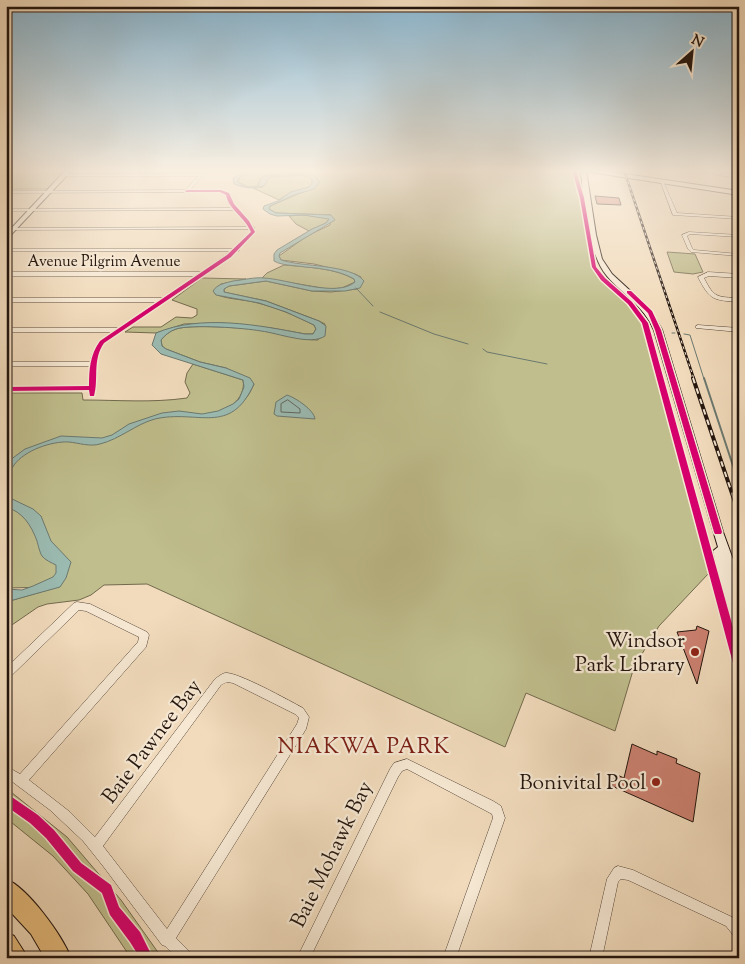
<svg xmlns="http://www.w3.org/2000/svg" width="745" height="964" font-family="'Sorts Mill Goudy',serif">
<rect width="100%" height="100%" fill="#f1dbbc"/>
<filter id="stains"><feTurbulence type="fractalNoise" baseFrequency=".004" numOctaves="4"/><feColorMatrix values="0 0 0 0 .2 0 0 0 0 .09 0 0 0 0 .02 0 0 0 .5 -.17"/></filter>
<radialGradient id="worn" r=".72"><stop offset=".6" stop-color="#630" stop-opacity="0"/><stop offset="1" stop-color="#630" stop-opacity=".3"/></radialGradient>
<!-- green -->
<g fill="#c0be8d" stroke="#726a4e">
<path d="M 7,170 L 65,170 L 47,189 L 6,189 Z"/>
<path d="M 254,170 L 573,170 L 579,187 L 594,270 L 601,278 L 629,303 L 644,324 L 709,573 L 659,626 L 634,667 L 615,731 L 526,693 L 505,747 L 147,584 L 104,585 L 91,595 L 79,600 L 47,604 L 38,607 L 6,629 L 6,602 L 58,587 L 6,588 L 6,393 L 82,393 L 83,400 C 118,400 152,403 187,398 L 190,393 L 185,382 L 187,373 L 193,364 L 243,380 C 245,389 240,399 233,404 C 246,403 249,394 254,384 L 226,368 L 200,362 L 166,349 L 162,346 L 161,340 C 165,335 170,331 176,329 C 191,324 244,328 261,330 C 280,333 298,340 318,340 L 325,324 L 319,321 L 266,301 L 228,293 L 224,292 L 224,289 L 229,286 L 266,281 L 312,291 L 331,292 L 357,289 L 361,277 L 355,274 L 314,264 L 281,260 L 279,256 L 307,236 L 330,225 L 331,215 L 276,213 L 269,209 L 270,206 L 317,186 L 319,181 L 315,176 C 305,172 269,172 260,179 L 258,186 L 248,187 L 238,182 L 240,177 Z"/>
<path d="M 306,175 L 312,179 L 312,185 C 302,192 290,192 279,200 L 253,188 L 263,187 L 268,179 L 272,177 Z"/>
<path d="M 303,215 L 327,217 L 329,219 L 326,223 L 309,231 L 296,224 L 289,216 Z"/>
<path d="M 667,252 L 695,254 L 703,272 L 693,274 L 674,272 Z"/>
<path d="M 284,265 C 307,267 335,268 354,279 L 355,282 L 342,288 L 328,289 L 262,278 L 267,273 Z"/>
<path d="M 202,278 L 246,279 L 221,284 L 214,290 L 215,294 C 229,300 244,299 258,303 C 278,308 296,316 314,325 L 316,329 L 313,334 L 305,334 L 271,328 L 221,323 L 184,324 L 156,333 L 125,332 L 133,327 L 161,327 L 176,317 L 192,318 L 197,315 L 197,309 L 172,300 Z"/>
<path d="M 6,788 L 67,837 L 121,900 L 162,958 L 131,958 L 88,894 L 53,856 L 6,818 Z"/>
</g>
<!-- water -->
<g fill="#9bbbb2" stroke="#6b7970">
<path d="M 248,170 L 254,170 L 240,177 L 237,181 C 242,187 251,188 258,186 L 261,178 L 266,176 L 308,174 L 315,176 L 320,182 L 314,189 L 294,195 L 270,206 L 269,209 L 276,213 L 331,215 L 335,220 L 280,253 L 279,256 L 281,260 C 301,267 351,264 364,281 L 360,288 L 345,291 L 312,291 L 266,281 L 229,286 L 224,289 L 224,292 L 266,301 L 319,321 L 326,326 L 325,336 C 311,346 278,333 261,331 C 245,328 191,324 176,329 C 170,331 165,335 161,340 L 162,346 L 166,349 L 200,362 L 226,368 L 250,378 L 254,384 C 230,437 198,409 155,419 C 136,424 120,439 100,444 C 90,447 79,443 69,442 C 52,441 25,450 14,465 C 11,469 9,474 6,478 L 6,463 L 25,449 L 61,436 L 102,438 L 112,435 L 129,424 L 162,413 L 179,411 L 202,414 L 218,411 L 233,404 L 239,399 L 244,387 L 243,380 L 161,354 L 152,345 L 156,333 C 201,314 259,325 305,334 L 313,334 L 316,329 L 314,325 L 286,312 L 259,303 L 216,295 L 213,291 C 217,284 226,283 233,281 C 243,280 254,277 264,278 C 287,279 337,298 355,282 L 354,279 C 341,271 320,268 305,267 C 294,265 283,266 274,261 L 274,254 L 277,250 L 312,229 L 326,223 L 329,219 L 303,215 L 277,216 L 270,214 L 263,209 L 264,206 L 278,201 L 291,192 L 309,187 L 313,182 L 311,178 L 303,175 L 271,177 L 268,179 L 265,185 C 255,190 244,188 234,184 L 233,178 Z"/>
<path d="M 287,395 C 296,398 314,410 315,419 L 277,416 L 274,414 L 276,402 Z"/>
<path d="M 10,498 L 33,509 L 41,516 L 51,541 L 71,562 L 66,578 L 60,587 L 6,602 L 6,589 L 22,590 L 33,586 L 53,577 L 56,573 L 56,565 C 52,563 45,560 42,556 C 40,553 38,545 37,541 C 31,525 23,512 6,507 L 6,499 Z"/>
</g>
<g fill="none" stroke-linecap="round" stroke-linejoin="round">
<!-- shore -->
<path stroke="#5f6860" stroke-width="1" d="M 288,400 L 300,409 L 300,413 L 281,412 L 281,404 Z"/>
<!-- stream-far1 -->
<g stroke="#6b7970" stroke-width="1">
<path d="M 356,288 L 373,306"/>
<path d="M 380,312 L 434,334 L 468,344"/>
<path d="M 672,333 L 675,333"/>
<path d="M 684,334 L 690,335 L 704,379"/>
<path d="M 483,349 L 487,352 L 547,364"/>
</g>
<!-- stream -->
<path stroke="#6b7970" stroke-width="2" d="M 704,378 L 739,484"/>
</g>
<!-- building -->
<g fill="#cc8171" stroke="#23150e">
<path d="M 595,196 L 619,198 L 621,205 L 597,204 Z"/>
<path d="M 697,626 L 709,631 L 697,684 L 677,632 L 696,630 Z"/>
<path d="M 632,744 L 657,755 L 657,751 L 677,759 L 676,763 L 700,773 L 693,822 L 612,786 L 615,774 L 624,778 Z"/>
</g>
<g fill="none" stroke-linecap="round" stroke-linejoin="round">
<defs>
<g id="street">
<path d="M 204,170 L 208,170 L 190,190 L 221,190 L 229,193 L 232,203 L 254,227 L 255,232 L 239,249 L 239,251 L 236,251 L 231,257 L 104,343 C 92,360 99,379 94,396 L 90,396 L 89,395 L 90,366 L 6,366 L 6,362 L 90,362 C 94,345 100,341 113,332 L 6,332 L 6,328 L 118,328 L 158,302 L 6,302 L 6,298 L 163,298 L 197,276 L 6,276 L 6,272 L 201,272 L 231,251 L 6,251 L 6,249 L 234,249 L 251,232 L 250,229 L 6,230 L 6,228 L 248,227 L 234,210 L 6,211 L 6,209 L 232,208 L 228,203 L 226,195 L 220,192 L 6,193 L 6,191 L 186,190 L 198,176 L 64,176 L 62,175 L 64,174 L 200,174 Z"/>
<path d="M 686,170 L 694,170 L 739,176 L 739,178 Z"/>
<path d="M 660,180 L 663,181 L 677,213 L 739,217 L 739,219 L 673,215 Z"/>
<path d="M 689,232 L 739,235 L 739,237 L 690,234 L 687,236 L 692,248 L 694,250 L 739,254 L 739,256 L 691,252 L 688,249 L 682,235 Z"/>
<path d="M 708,272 L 739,274 L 739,278 L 709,276 L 704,278 C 714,298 717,297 739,298 L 739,302 C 714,300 710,301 698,277 Z"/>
<path d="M 698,325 L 739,328 L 739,332 L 696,328 L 696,326 Z"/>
<path d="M 77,602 L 90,604 L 147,632 L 149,635 L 146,647 L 29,780 L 70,812 L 95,837 L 215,679 C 218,677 221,674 225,673 C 236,671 290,701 303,708 L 309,717 L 306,729 L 176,938 L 191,953 L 192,958 L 177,958 L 165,946 L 162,945 L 103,866 L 83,841 L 50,810 L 6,777 L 6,766 L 20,774 L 138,642 L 139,637 L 86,611 L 79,610 L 9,678 L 6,679 L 6,668 L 74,603 ZM 227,682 L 233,683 L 295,714 L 299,718 L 297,724 L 167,929 L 103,846 L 221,685 Z"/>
<path d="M 407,759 L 493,801 L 501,806 L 505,818 L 456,958 L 443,958 L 493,818 L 492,814 L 407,769 L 402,771 L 398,777 L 310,958 L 297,958 L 390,769 L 394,763 Z"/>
<path d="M 618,866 L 633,870 L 734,918 L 739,922 L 739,937 L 734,936 L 726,926 L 628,880 L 621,879 L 618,882 L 602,958 L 589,958 L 607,879 L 614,868 Z"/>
</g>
<g id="secondary">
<path d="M 66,170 L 72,170 L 6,240 L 6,234 Z"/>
<path d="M 581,170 L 586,170 L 596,235 L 602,259 L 612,274 L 650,309 L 662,330 L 723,532 L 739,576 L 739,599 L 736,598 L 739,609 L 739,640 L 735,639 L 733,635 L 713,551 L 718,547 L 654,330 C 643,305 624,296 607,276 C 588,254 583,199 581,170 Z"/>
<path d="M 588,170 L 598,170 L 739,191 L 739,195 L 590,172 Z"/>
</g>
<g id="highway">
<path d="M 6,879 C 28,888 62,935 71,958 L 45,958 L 31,934 L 6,907 Z"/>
<path d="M 6,932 L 14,936 L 28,958 L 6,958 Z"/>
</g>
</defs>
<!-- street casing -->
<use href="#street" stroke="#56463a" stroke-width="1"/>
<!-- secondary casing -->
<use href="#secondary" stroke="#23150e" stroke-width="2"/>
<!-- highway casing -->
<use href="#highway" stroke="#23150e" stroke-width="2"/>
<!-- street -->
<use href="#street" fill="#f6e8d3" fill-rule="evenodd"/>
<!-- secondary -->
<use href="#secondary" fill="#f6e8d3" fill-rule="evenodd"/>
<!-- highway -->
<use href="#highway" fill="#e8be7e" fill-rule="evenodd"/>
<defs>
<path id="rail-far1" d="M 624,170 L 694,379"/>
<path id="rail" d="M 693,378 L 739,514"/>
</defs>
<!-- rail-far1 casing -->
<use href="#rail-far1" stroke="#23150e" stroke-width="2.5"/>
<!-- rail casing -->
<use href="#rail" stroke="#23150e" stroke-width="4"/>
<!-- rail-far1 -->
<use href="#rail-far1" stroke="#f6e8d3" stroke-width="1" stroke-dasharray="3" stroke-linecap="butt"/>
<!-- rail -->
<use href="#rail" stroke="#f6e8d3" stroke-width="2" stroke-dasharray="5.5" stroke-linecap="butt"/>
<defs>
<g id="cycleway">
<path d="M 572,170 L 576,170 L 584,198 L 596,267 L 605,278 L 632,302 L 648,323 L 739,649 L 739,671 L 736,670 L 734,667 L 642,323 L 628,304 L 601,280 L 592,267 L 580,198 Z"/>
<path d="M 187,190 L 221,190 L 229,193 L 234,204 L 249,221 L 255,232 L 231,257 L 104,343 C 92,360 99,379 94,396 L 90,396 L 89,390 L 6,391 L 6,387 L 89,386 C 89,369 90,355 100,341 L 227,255 L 251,232 C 245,217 229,210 226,195 L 220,192 L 186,192 L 185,191 Z"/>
<path d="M 627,291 L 631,291 L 652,311 L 661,330 L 722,532 L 721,534 L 715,534 L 714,532 L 655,330 L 648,313 L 627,293 Z"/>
<path d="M 6,793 L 38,815 L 54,830 L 81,863 L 111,885 L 119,907 L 140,932 L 153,958 L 140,958 L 130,942 L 110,915 L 102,893 L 73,871 L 46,838 L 30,823 L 6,806 Z"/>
</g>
</defs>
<!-- cycleway casing -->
<use href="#cycleway" stroke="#f6e8d3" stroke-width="3"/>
<!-- cycleway -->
<use href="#cycleway" fill="#d6006c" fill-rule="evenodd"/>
</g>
<!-- sky -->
<linearGradient id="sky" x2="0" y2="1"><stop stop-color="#89b7d2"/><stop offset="0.56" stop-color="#f9efe1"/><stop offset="1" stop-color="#f9efe1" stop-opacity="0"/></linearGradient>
<rect width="745" height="305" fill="url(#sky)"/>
<!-- markers -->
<g fill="#8f2418" stroke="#f6e8d3" stroke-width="2">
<circle cx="695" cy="652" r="5"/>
<circle cx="656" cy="782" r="5"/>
</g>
<g text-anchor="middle" stroke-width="4.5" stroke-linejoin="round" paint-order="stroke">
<!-- far-street labels -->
<g font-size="15" fill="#23150e" stroke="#f6e8d3">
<text x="104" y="266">Avenue Pilgrim Avenue</text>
</g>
<!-- near-poi labels -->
<g font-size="21" fill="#23150e" stroke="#f6e8d3" text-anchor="end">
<text x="685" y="647">Windsor<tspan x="685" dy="24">Park Library</tspan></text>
<text x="646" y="789">Bonivital Pool</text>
</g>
<!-- near-street labels -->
<g font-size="21" fill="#23150e" stroke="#f6e8d3">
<text transform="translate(151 741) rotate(-53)" y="7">Baie Pawnee Bay</text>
<text transform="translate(331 854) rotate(-64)" y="7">Baie Mohawk Bay</text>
</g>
<!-- near-neighbourhood labels -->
<g font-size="22" letter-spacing="1" fill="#7a1f14" stroke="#f6e8d3">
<text x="364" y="753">NIAKWA PARK</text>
</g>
</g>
<!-- margin -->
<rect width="745" height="964" fill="none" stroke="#f1dbbc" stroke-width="25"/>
<rect x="8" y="8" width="730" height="949" fill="none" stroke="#23150e" stroke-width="2.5"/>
<rect x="12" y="12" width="720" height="939" fill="none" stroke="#23150e"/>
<!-- north arrow -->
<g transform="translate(692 52) rotate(27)" stroke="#f6e8d3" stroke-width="4" paint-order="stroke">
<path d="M0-4L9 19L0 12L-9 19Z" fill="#23150e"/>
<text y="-8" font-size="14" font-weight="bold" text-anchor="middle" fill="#23150e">N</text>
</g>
<rect width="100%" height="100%" filter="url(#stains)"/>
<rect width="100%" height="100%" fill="url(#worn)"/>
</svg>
